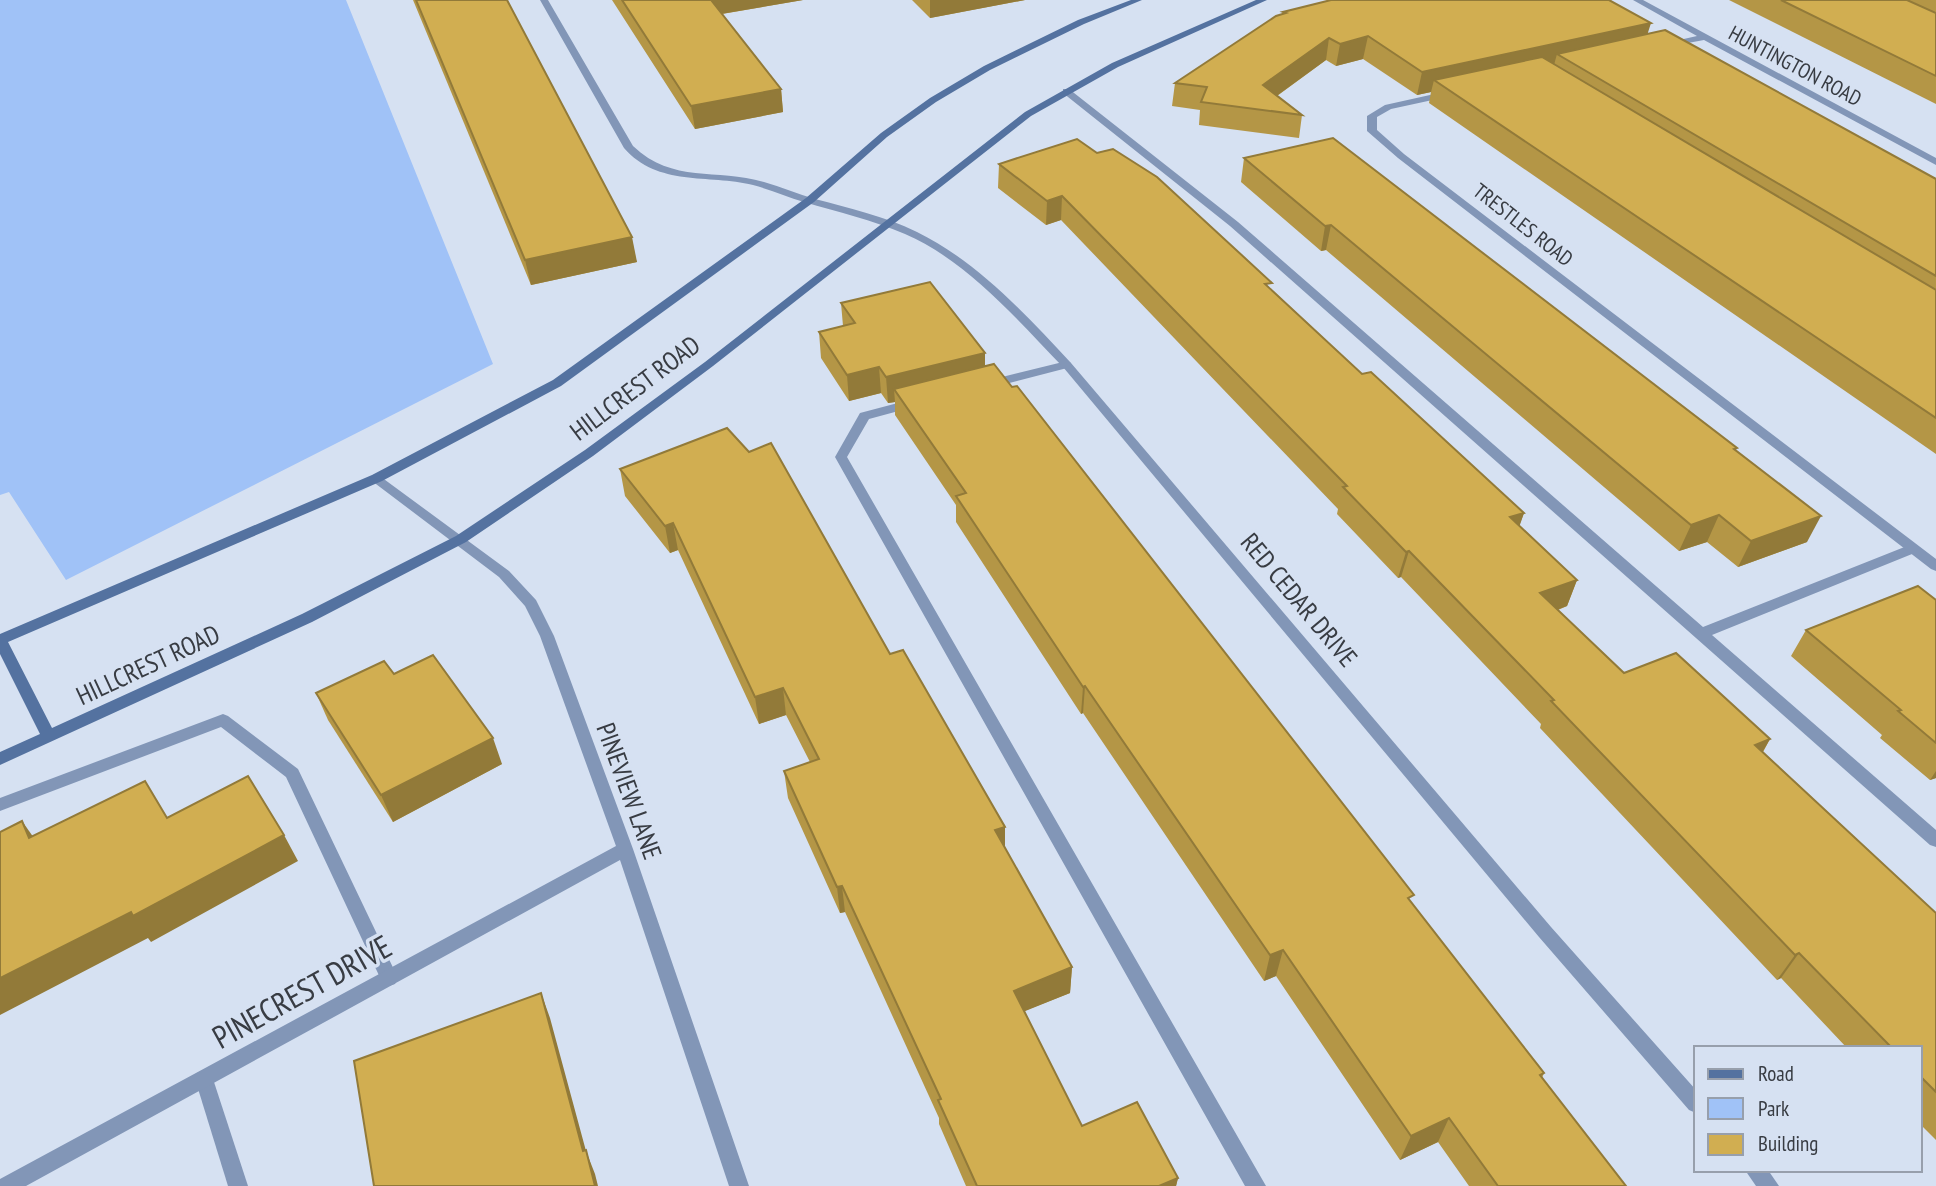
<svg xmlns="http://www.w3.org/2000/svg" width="1936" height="1186" font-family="'PT Sans Narrow',sans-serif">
<rect width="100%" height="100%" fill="#d6e1f2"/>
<!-- green -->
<path fill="#a0c2f7" d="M 0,0 L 346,0 L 493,364 L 66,580 L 9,492 L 0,495 Z"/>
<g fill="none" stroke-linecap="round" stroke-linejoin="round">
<!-- service -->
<g fill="#8296b7" fill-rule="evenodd">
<path d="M 1063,89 L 1069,89 L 1238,222 L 1703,627 L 1907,546 L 1917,546 L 1919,549 L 1917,552 L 1712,635 L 1936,830 L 1936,847 L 1930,845 L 1230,226 L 1063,93 Z"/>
<path d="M 1067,361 L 1071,363 L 1071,367 L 990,388 L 984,384 L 986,381 Z"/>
<path d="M 913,399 L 919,403 L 917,406 L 869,419 L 847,457 L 1266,1186 L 1245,1186 L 835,457 L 860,413 Z"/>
<path d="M 223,714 L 228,716 L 298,769 L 398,978 L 395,984 L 389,986 L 383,984 L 286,777 L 221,727 L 0,811 L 0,798 Z"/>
<path d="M 204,1070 L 211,1073 L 213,1079 L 248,1186 L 228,1186 L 195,1079 L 197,1073 Z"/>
</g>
<!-- minor -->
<g fill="#8296b7" fill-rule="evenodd">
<path d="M 540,0 L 548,0 L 633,146 C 673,184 716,168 764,182 C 781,187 798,194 815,199 C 849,208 884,216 917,232 C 978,262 1025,314 1071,363 L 1551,927 L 1696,1090 L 1696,1113 L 1689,1110 L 1539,937 L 1063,367 C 1016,319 969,262 905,234 C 872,220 838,212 804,202 C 787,197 771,190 753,185 C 708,174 658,187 624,148 Z"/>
<path d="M 1633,0 L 1643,0 L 1936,158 L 1936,165 L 1704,40 L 1666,47 L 1666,43 L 1697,36 Z"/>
<path d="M 1448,91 L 1453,94 L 1451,96 L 1391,109 L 1377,117 L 1377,130 L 1404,154 L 1936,559 L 1936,571 L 1931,569 L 1398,158 L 1367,131 L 1367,116 L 1385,105 Z"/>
<path d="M 377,474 L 509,571 L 536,600 L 554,636 L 633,849 L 749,1186 L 729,1186 L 620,860 L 26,1186 L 0,1186 L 0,1179 L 616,846 L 540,636 L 525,606 L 499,577 L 372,481 L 371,478 Z"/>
<path d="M 1745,1170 L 1768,1170 L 1779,1186 L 1756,1186 Z"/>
</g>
<!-- secondary -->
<path fill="#5472a0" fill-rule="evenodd" d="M 1131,0 L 1142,0 L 1084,24 L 990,70 L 936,102 L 887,137 L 814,202 L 561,386 L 382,481 L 8,642 L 52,728 L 302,614 L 456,536 L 585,450 L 705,362 L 1025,112 L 1112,63 L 1256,0 L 1267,0 L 1118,67 L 1031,116 L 713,366 L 593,456 L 466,542 L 312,622 L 0,765 L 0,752 L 40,734 L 0,654 L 0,634 L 372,475 L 553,380 L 806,198 L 881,133 L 930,98 L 984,66 L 1078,20 Z"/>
</g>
<!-- wall -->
<g fill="#b49646">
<path d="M 413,0 L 507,0 L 637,262 L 531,285 Z"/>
<path d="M 612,0 L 803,0 L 722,14 L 781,89 L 783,112 L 695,129 Z"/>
<path d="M 912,0 L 1025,0 L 930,18 Z"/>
<path d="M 1729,0 L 1936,0 L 1936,104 Z"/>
<path d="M 1283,12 L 1647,34 L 1936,179 L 1936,454 L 1429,103 L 1431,92 L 1417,95 L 1363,59 L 1336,66 L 1326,60 L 1277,96 L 1302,115 L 1299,138 L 1199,125 L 1200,110 L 1172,106 L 1175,83 L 1283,14 Z"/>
<path d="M 1244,158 L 1736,451 L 1807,542 L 1738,567 L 1707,542 L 1679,551 L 1326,250 L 1321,251 L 1241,182 Z"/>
<path d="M 999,164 L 1271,289 L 1362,374 L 1524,513 L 1519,526 L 1577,580 L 1567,606 L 1558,610 L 1624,673 L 1770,739 L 1763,752 L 1936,913 L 1936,1140 L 1920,1124 L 1920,1048 L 1847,1048 L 1781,978 L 1777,980 L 1540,728 L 1541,724 L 1401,577 L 1398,578 L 1337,514 L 1338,509 L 1061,220 L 1046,225 L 998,188 Z"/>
<path d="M 841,303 L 985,353 L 985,366 L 1412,903 L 1544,1073 L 1542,1078 L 1626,1186 L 1469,1186 L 1438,1142 L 1400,1160 L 1276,976 L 1264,981 L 1083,713 L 1081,714 L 956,522 L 956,505 L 895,415 L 895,402 L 888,403 L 881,393 L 849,401 L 821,358 L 819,332 L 843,326 Z"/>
<path d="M 620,469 L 890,654 L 1005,848 L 1072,967 L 1070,993 L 1024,1011 L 1082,1126 L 1178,1178 L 1176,1186 L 966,1186 L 939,1124 L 939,1118 L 845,912 L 840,913 L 788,798 L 784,771 L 810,762 L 786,715 L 759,724 L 678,550 L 670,553 L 625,496 Z"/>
<path d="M 1936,600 L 1936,778 L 1930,780 L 1880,738 L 1882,735 L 1791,656 L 1806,630 Z"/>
<path d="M 394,674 L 502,764 L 393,822 L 328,720 L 316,693 Z"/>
</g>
<!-- shaded-wall -->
<g fill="#927a39">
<path d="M 707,0 L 803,0 L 709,16 Z"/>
<path d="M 930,0 L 1025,0 L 930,18 Z"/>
<path d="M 1651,23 L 1644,45 L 1557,54 L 1554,65 L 1434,80 L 1431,92 L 1417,95 L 1422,72 Z"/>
<path d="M 1368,36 L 1363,59 L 1336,66 L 1340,44 Z"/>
<path d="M 1329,38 L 1326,60 L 1260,108 L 1263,85 Z"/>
<path d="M 781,89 L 783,112 L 695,129 L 691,106 Z"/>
<path d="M 1062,196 L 1061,220 L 1046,225 L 1047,201 Z"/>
<path d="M 1331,225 L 1326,250 L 1321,251 L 1325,226 Z"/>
<path d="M 632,237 L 637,262 L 531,285 L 525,260 Z"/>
<path d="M 985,353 L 985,379 L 894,389 L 895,402 L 888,403 L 886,377 Z"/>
<path d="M 879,367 L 881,393 L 849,401 L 847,375 Z"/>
<path d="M 1524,513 L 1515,539 L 1510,517 Z"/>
<path d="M 1719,515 L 1707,542 L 1679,551 L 1691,525 Z"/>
<path d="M 1821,516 L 1807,542 L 1738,567 L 1751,541 Z"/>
<path d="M 673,523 L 678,550 L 670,553 L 665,526 Z"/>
<path d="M 1409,551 L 1401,577 L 1398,578 L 1406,552 Z"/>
<path d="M 1577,580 L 1567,606 L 1530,620 L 1540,593 Z"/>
<path d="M 1085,686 L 1083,713 L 1081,714 L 1083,687 Z"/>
<path d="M 783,688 L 786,715 L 759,724 L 755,697 Z"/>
<path d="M 493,738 L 502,764 L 393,822 L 381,795 Z"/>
<path d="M 1770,739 L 1755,765 L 1755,745 Z"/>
<path d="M 1936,771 L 1936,778 L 1930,780 Z"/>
<path d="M 22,821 L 41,848 L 29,838 Z"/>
<path d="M 1005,827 L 1005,853 L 995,830 Z"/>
<path d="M 284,835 L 298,861 L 151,942 L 148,938 L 0,1015 L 0,978 Z"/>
<path d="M 842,886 L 845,912 L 840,913 L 837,887 Z"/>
<path d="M 1283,950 L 1276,976 L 1264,981 L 1270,955 Z"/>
<path d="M 1799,953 L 1781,978 L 1777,980 L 1795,955 Z"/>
<path d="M 1072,967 L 1070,993 L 1013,1016 L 1014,991 Z"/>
<path d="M 541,993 L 550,1018 L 586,1151 L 595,1174 L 598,1186 L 595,1186 L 583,1151 Z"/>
<path d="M 1449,1118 L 1438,1142 L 1400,1160 L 1411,1136 Z"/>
<path d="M 1178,1178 L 1176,1186 L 1159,1186 Z"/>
</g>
<!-- building -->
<g fill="#d1ae51" stroke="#927a39" stroke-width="2">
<path d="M 416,0 L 507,0 L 632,237 L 525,260 Z"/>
<path d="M 622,0 L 711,0 L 781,89 L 691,106 Z"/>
<path d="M 1331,0 L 1609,0 L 1651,23 L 1422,72 L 1368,36 L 1340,44 L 1329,38 L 1263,85 L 1302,115 L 1201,102 L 1207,87 L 1175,83 L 1276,16 L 1286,13 L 1283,12 Z"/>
<path d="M 1781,0 L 1907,0 L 1936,13 L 1936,76 Z"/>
<path d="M 1665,30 L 1936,179 L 1936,276 L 1557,54 Z"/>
<path d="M 1542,57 L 1936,290 L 1936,418 L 1434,80 Z"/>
<path d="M 1333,138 L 1737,448 L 1734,449 L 1821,516 L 1751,541 L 1719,515 L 1691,525 L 1331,225 L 1325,226 L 1244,158 Z"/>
<path d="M 1077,139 L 1097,153 L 1113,149 L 1157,177 L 1272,283 L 1265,284 L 1362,374 L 1371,372 L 1524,513 L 1510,517 L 1577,580 L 1540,593 L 1624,673 L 1676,653 L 1770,739 L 1755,745 L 1936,913 L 1936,1092 L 1920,1076 L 1920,1048 L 1892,1048 L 1799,953 L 1795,955 L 1551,701 L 1554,700 L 1409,551 L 1406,552 L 1343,487 L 1347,486 L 1062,196 L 1047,201 L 999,164 Z"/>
<path d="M 930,282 L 985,353 L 886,377 L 879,367 L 847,375 L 819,332 L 855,323 L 841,303 Z"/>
<path d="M 994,364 L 1012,387 L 1017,386 L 1414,895 L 1408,898 L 1544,1073 L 1540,1075 L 1626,1186 L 1498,1186 L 1449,1118 L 1411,1136 L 1283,950 L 1270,955 L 1085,686 L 1083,687 L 956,496 L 966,493 L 894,389 Z"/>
<path d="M 727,428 L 749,452 L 771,443 L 890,654 L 903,650 L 1005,827 L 995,830 L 1072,967 L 1014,991 L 1082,1126 L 1137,1102 L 1178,1178 L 1159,1186 L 977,1186 L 938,1100 L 941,1099 L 842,886 L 837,887 L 784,771 L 819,759 L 783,688 L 755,697 L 673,523 L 665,526 L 620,469 Z"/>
<path d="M 1918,586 L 1936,600 L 1936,743 L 1898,711 L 1901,710 L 1806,630 Z"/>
<path d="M 433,655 L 493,738 L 381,795 L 316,693 L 384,661 L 394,674 Z"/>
<path d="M 248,776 L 284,835 L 133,916 L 131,912 L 0,978 L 0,832 L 22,821 L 29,838 L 145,781 L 167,818 Z"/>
<path d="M 541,993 L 583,1151 L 586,1150 L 595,1186 L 374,1186 L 354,1061 Z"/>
</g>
<g text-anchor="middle" stroke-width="7" stroke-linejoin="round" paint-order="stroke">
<!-- far-street labels -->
<g font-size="21" fill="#383c43" stroke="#d6e1f2">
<text transform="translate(1795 66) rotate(28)" y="7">HUNTINGTON ROAD</text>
<text transform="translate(1523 225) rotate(38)" y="7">TRESTLES ROAD</text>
</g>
<!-- street labels -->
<g font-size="26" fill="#383c43" stroke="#d6e1f2">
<text transform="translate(635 388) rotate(-37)" y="9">HILLCREST ROAD</text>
<text transform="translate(1299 600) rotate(50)" y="9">RED CEDAR DRIVE</text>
<text transform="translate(148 665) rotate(-25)" y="9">HILLCREST ROAD</text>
<text transform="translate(629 791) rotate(70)" y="9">PINEVIEW LANE</text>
</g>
<!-- near-street labels -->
<g font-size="32" fill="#383c43" stroke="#d6e1f2">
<text transform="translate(302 992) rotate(-29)" y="11">PINECREST DRIVE</text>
</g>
</g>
<!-- legend -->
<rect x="1694" y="1046" width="228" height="126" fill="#d6e1f2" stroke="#979fac" stroke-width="2"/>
<rect x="1708" y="1069" width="35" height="10" fill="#5472a0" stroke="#979fac" stroke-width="2"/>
<text x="1758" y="1081" font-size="21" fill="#383c43">Road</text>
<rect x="1708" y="1098" width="35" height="21" fill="#a0c2f7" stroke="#979fac" stroke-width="2"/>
<text x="1758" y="1116" font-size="21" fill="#383c43">Park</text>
<rect x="1708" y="1134" width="35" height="21" fill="#d1ae51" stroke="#979fac" stroke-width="2"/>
<text x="1758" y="1151" font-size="21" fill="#383c43">Building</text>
</svg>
